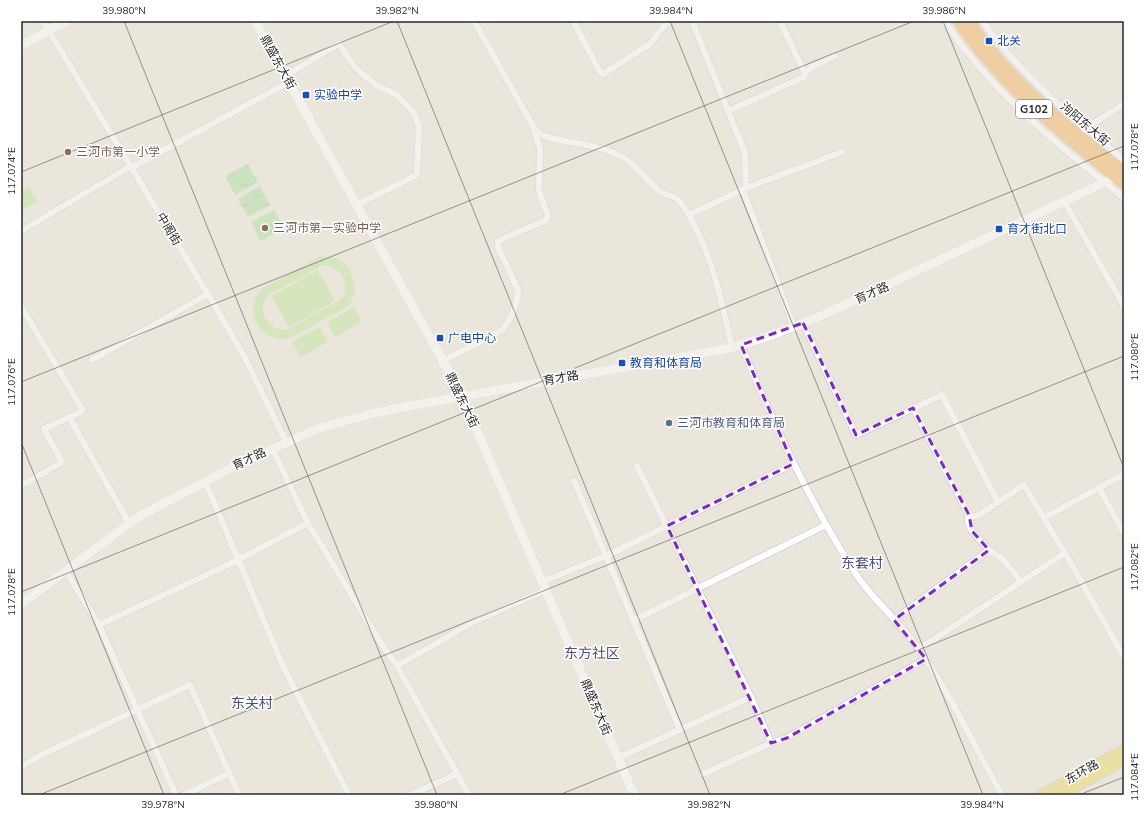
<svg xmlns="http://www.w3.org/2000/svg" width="1145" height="816" font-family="Mulish,'Noto Sans SC',sans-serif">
<defs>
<pattern id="grass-tufts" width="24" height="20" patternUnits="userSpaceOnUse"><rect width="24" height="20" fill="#a9de9b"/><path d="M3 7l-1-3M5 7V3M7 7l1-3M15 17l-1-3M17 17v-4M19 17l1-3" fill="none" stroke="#91be86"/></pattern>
</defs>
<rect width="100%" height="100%" fill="#ebe6dc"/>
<!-- grass -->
<g fill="url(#grass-tufts)">
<path d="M 248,164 L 258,182 L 235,195 L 225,176 Z"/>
<path d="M 260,186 L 270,205 L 248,217 L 238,199 Z"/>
<path d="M 274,210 L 284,228 L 261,241 L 251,222 Z"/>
</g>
<!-- pitch -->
<g fill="#bae597" fill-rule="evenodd">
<path d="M 29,187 L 38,201 L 21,211 L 21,192 Z"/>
<path d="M 321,256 L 336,258 L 349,267 L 355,284 L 354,296 L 349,306 L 288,339 C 260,341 243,312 261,289 ZM 323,265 C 341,266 351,283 342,299 L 286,330 C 267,330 257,311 267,296 Z"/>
<path d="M 318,270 L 335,301 L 289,327 L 272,296 Z"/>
<path d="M 354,307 L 362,322 L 335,337 L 327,322 Z"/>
<path d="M 320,327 L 328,342 L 301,357 L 292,342 Z"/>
</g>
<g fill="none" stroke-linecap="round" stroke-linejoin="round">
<defs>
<g id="street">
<path d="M 43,21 L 218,311 L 245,358 L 286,442"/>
<path d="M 474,21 L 533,126 L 540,134 L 547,137 C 571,143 599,145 621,156 C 635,164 645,178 657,189 C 663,195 672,194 678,200 C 684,206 689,215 693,223 C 714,261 722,305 732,347"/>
<path d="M 573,21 L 600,72 L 603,74 L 650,44 L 663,27 L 671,21"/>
<path d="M 692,21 L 745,153 L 746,188"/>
<path d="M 780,21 L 805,74"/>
<path d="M 944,21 C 994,95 1056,143 1124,198"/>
<path d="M 982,21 C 1022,76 1072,117 1124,160"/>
<path d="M 285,76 L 339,44 L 351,62 L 360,72 L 376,85 L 397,95 L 414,113 L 419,127 L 417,173 L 415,176 L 356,205"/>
<path d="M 728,111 L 802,78 L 811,67 L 835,56"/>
<path d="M 1083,130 L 1124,104"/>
<path d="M 131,168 L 289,82"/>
<path d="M 743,190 L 794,327"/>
<path d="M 1065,203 L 1124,306"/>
<path d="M 689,215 L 746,188 L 842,152"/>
<path d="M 21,231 L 131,166"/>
<path d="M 21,306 L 82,409 L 81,412 L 44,429 L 62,462 L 21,486"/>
<path d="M 803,323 L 856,435 L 942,395 L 998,502"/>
<path d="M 741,345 C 774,424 809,502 856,574 C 873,601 900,621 918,648 C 951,694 974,746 1002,795"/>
<path d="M 92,360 L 208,294"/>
<path d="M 443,361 L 502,330 C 510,321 518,303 518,290 L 498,247 L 498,241 L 546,220 L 548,216 L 539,191 L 540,148 L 533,127"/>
<path d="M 913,408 L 969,515 L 973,517 L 979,515 L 1024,485 L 1065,553 L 1124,657"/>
<path d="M 69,417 L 129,523"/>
<path d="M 272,448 L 308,523 L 375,634 L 397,666 L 469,795"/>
<path d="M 637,466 L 751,697 L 771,743"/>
<path d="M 205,481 L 284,668 L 349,795"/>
<path d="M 574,481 L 680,730"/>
<path d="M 1099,488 L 1124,533"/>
<path d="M 969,515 L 968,522 L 972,531 L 989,550 L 1004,560 L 1021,582"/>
<path d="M 1044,518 L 1124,474"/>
<path d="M 65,570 L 99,625 L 176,795"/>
<path d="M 542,582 L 610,554 L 793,464"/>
<path d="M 634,620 L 826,525"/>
<path d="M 894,620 L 989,550"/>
<path d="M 99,625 L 232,563 L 308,523"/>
<path d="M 919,649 L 1065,553"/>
<path d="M 397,666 L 475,621 L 546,590"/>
<path d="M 618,758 L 751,697"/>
<path d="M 21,767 L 41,755 L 190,685 L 239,795"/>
<path d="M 703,774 L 771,743 L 787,738 L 926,659"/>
<path d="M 184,795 L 228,774"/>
<path d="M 410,795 L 457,774"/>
</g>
<g id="secondary">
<path d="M 255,21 L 450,374 L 472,419 L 634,795"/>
<path d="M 21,46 L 66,21"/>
<path d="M 21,604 L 138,517 L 237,465 L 317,429 L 370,414 L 414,405 L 726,349 C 760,340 793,328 825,314 L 1116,177"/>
</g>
<g id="primary">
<path d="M 1041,795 L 1124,750"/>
<path d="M 1060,795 L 1124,760"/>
</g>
<g id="highway">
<path d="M 958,21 C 1002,87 1063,134 1124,184"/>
<path d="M 969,21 C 1010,82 1068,127 1124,172"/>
</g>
</defs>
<!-- street casing -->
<use href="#street" stroke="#d1d2e1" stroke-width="8"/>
<!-- secondary casing -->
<use href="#secondary" stroke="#d1d2e1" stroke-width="10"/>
<!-- primary casing -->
<use href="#primary" stroke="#c7c7c7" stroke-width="12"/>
<!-- highway casing -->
<use href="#highway" stroke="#c7c7c7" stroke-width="12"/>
<!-- street -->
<use href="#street" stroke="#fff" stroke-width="6"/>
<!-- secondary -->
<use href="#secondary" stroke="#fff" stroke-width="9"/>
<!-- primary -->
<use href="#primary" stroke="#e8da63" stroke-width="10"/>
<!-- highway -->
<use href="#highway" stroke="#f4b15d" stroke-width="11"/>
</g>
<!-- marked area -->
<path d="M0 0H1145V816H0ZM 803,323 L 856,435 L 913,408 L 969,515 L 972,531 L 989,550 L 894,620 L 926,659 L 787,738 L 771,743 L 667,526 L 793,464 L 741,345 Z" fill="#ebe6dc" fill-opacity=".55" fill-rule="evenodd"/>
<path fill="none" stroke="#7b2cbf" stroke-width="3" stroke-dasharray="8 5" stroke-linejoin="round" d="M 803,323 L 856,435 L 913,408 L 969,515 L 972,531 L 989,550 L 894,620 L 926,659 L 787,738 L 771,743 L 667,526 L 793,464 L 741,345 Z"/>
<!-- ticks -->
<path fill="none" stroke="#292929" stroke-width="1" stroke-opacity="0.45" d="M 124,21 L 437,795M 397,21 L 710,795M 670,21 L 983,795M 943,21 L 1124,468M 21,172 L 394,21M 21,382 L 914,21M 21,442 L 164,795M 21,592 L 1124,146M 39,795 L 1124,356M 559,795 L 1124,567M 1079,795 L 1124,777"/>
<!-- markers -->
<g fill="#1a4fb4" stroke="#fff" stroke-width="1.5">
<rect x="985" y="37" width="8" height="8" rx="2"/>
<rect x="302" y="91" width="8" height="8" rx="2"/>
<rect x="995" y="225" width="8" height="8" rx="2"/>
<rect x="436" y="334" width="8" height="8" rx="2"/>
<rect x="618" y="359" width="8" height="8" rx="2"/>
</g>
<g fill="#8d6e63" stroke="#fff" stroke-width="1.5">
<circle cx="68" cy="152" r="4"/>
<circle cx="265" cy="228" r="4"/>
</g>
<circle fill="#5c6f8a" stroke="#fff" stroke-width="1.5" cx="669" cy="423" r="4"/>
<g text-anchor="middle" stroke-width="3" stroke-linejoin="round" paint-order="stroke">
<!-- shield labels -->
<rect fill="#fff" stroke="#696969" stroke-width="1" x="1016" y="100" width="36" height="18" rx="3"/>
<g font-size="11" font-weight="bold" fill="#292929">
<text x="1034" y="113">G102</text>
</g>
<!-- transit labels -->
<g font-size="12" fill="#164399" stroke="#fff" text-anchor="start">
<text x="997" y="45">北关</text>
<text x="314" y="99">实验中学</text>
<text x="1007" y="233">育才街北口</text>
<text x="448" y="342">广电中心</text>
<text x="630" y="367">教育和体育局</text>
</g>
<!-- street labels -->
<g font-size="12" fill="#292929" stroke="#fff">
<text transform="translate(278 62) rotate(61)" y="4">鼎盛东大街</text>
<text transform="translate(1085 124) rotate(40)" y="4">泃阳东大街</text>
<text transform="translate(169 229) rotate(59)" y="4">中阁街</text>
<text transform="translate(872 293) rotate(-24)" y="4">育才路</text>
<text transform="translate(561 378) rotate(-10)" y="4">育才路</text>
<text transform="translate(462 400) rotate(64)" y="4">鼎盛东大街</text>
<text transform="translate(249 459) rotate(-25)" y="4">育才路</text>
<text transform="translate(596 707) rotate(67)" y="4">鼎盛东大街</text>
<text transform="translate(1082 772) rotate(-29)" y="4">东环路</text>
</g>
<!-- education labels -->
<g font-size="12" fill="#785e54" stroke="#fff" text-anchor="start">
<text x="76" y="156">三河市第一小学</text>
<text x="273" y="232">三河市第一实验中学</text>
</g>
<!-- service labels -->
<g font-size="12" fill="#4e5e75" stroke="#fff" text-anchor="start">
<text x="677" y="427">三河市教育和体育局</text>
</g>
<!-- quarter labels -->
<g font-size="14" fill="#4c4f77" stroke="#fff">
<text x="862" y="568">东套村</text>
<text x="592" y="658">东方社区</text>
<text x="252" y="708">东关村</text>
</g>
</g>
<!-- border -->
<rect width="1145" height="816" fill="none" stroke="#ffffff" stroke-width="44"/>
<rect x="22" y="22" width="1101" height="772" fill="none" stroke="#292929" stroke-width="1.5"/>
<g font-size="10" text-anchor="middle" fill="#292929">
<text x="124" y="14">39.980°N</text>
<text x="397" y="14">39.982°N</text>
<text x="671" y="14">39.984°N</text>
<text x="944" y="14">39.986°N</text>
<text transform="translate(1134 147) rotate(-90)" y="4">117.078°E</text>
<text transform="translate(11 171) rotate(-90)" y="4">117.074°E</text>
<text transform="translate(1134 357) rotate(-90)" y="4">117.080°E</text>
<text transform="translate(11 382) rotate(-90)" y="4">117.076°E</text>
<text transform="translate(1134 567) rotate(-90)" y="4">117.082°E</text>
<text transform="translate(11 592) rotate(-90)" y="4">117.078°E</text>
<text transform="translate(1134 777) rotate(-90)" y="4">117.084°E</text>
<text x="163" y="808">39.978°N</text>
<text x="436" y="808">39.980°N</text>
<text x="709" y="808">39.982°N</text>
<text x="982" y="808">39.984°N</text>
</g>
</svg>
